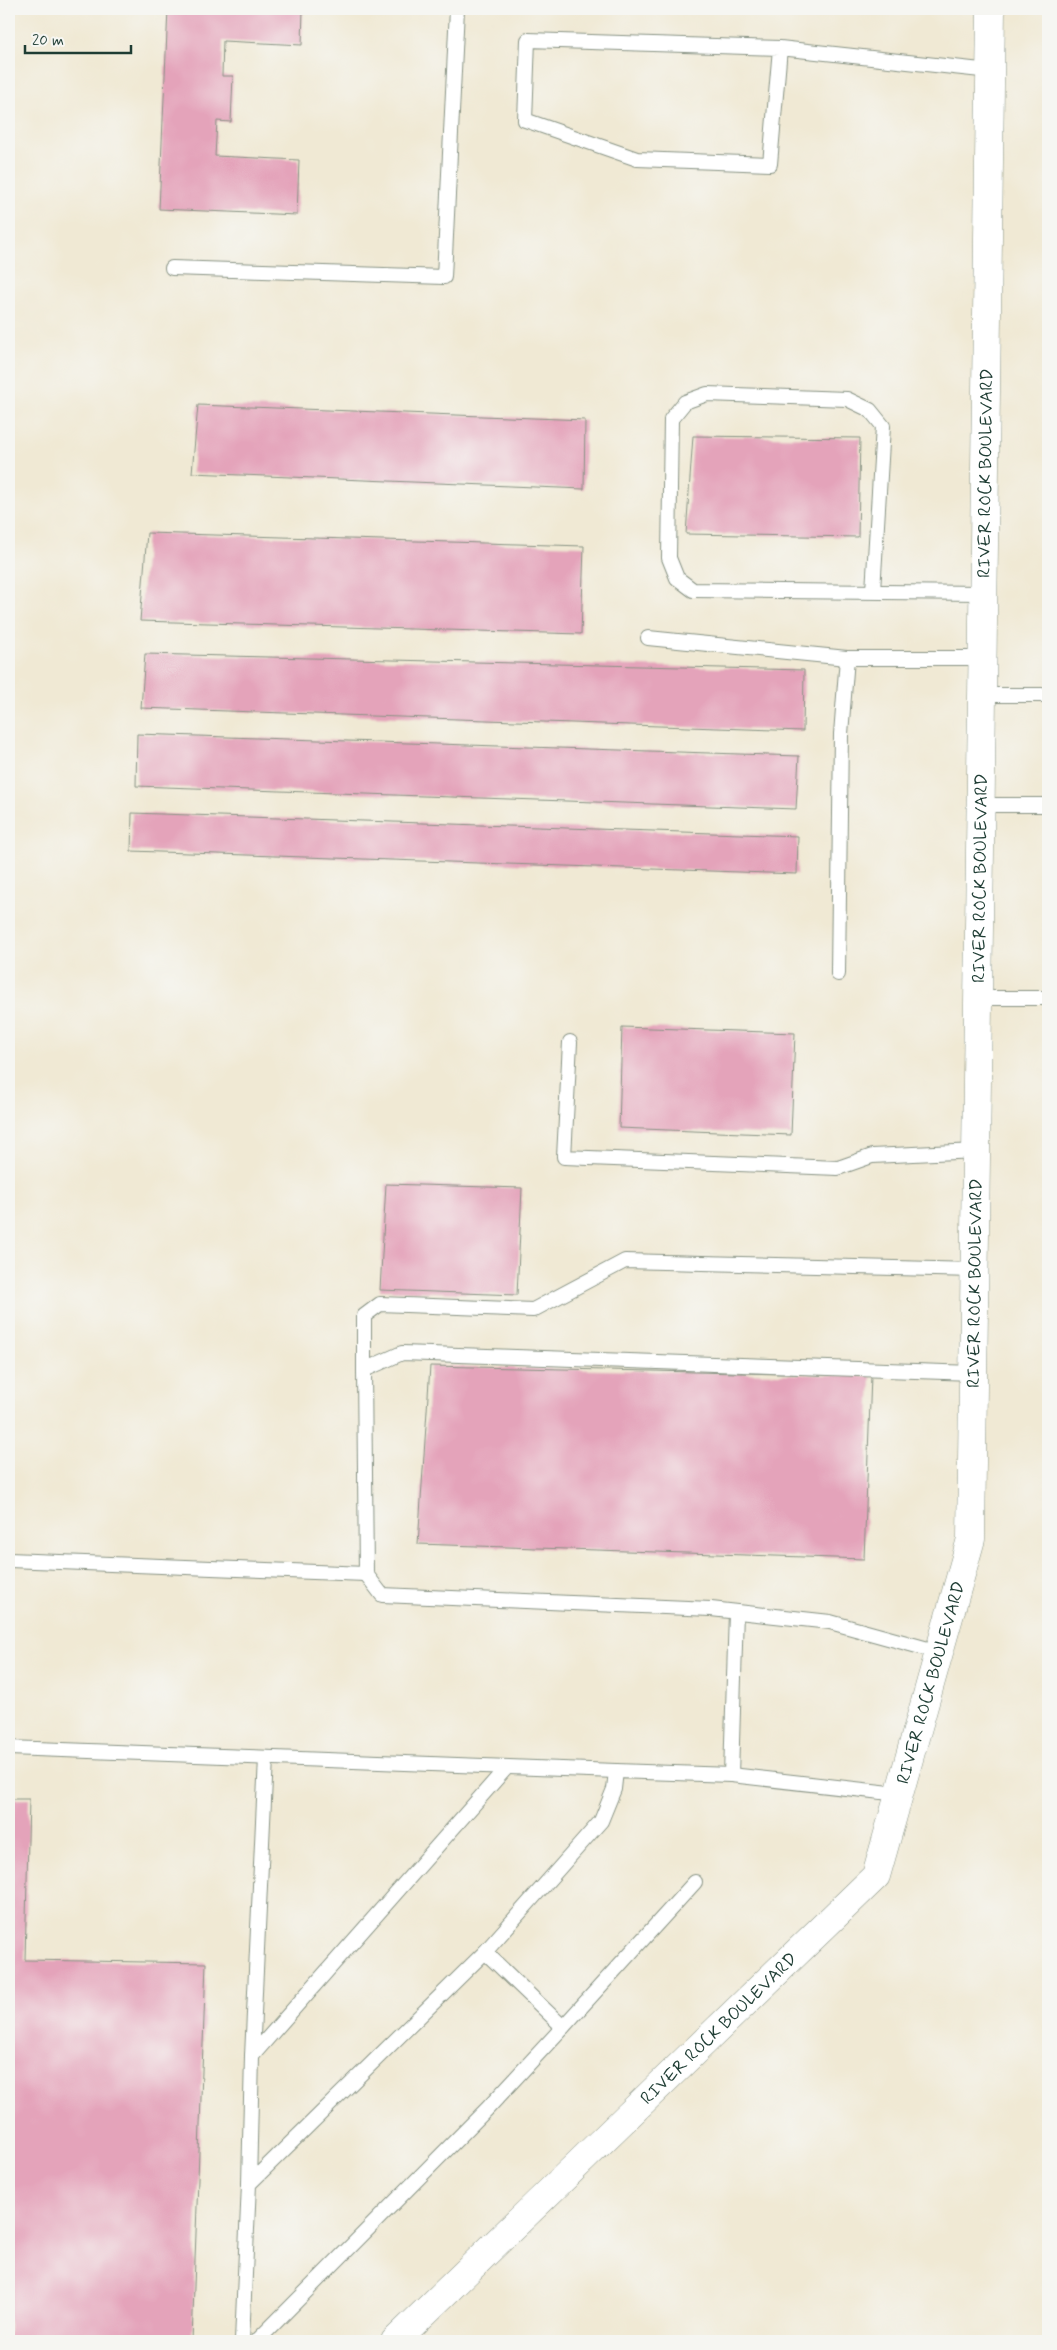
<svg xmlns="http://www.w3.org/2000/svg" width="1057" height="2350" font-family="Mynerve,sans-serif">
<rect width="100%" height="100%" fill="#f6f6f2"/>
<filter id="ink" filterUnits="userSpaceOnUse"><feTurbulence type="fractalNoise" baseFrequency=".02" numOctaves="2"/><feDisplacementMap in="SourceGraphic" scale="10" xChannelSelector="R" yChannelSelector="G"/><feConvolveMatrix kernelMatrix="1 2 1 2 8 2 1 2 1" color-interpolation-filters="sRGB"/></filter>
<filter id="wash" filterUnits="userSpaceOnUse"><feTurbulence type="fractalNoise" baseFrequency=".0096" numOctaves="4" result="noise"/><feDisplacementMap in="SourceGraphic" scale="20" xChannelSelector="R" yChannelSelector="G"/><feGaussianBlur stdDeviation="1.12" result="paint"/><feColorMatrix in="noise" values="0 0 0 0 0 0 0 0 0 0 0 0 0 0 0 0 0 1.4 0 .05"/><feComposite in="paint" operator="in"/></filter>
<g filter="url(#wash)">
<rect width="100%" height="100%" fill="#f0e9d4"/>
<g id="blocks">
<!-- building -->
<g fill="#e4a3ba">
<path d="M 168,9 L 303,9 L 302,45 L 223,41 L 222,76 L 233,76 L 231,122 L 217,121 L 215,156 L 299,160 L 297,215 L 159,209 Z"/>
<path d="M 198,405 L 585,420 L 584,489 L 192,473 Z"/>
<path d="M 693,436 L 860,438 L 858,537 L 686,534 Z"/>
<path d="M 147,533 L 584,546 L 581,634 L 140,621 Z"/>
<path d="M 145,654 L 804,670 L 803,731 L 141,708 Z"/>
<path d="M 137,734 L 799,756 L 796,809 L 136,786 Z"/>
<path d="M 132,813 L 798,836 L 797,874 L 131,851 Z"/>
<path d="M 622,1027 L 795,1033 L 791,1135 L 619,1128 Z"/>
<path d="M 386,1184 L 522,1188 L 517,1295 L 380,1290 Z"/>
<path d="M 430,1366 L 871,1376 L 864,1559 L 418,1544 Z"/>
<path d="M 9,1799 L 29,1799 L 25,1960 L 206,1963 L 192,2341 L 9,2341 Z"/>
</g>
</g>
</g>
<g filter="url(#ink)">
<use href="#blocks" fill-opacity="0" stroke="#889384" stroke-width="1"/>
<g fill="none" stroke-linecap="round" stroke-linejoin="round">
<defs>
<g id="lane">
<path d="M 780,48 L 770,164 L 637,159 L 525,120 L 528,40 L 780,48 L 990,71"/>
<path d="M 172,268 L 444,277 L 457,9"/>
<path d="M 873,591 L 883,426 L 870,410 L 847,399 L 707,394 L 685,402 L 671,419 L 669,558 L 677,578 L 693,590 L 983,593"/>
<path d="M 648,638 L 847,658"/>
<path d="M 982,695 L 1048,695"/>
<path d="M 980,805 L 1048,805"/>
<path d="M 838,974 L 841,734 L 847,658 L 982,658"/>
<path d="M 978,998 L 1048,998"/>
<path d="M 570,1042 L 564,1157 L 838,1168 L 872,1156 L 976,1151"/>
<path d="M 364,1370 L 364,1316 L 380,1304 L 533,1310 L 625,1261 L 974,1270"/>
<path d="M 9,1560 L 366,1574"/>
<path d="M 939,1652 L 830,1622 L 711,1609 L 382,1595 L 366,1574 L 364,1370 L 402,1353 L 973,1373"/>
<path d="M 9,1748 L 616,1771"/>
<path d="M 266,1758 L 252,2056 L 507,1767"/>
<path d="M 731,1775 L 736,1612"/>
<path d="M 563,2027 L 695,1882"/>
<path d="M 249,2184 L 252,2056"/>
<path d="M 242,2341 L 249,2184 L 485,1952"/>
<path d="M 257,2341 L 487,2109 L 563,2027 L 485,1952 L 601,1821 L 614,1789 L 616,1771 L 731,1775 L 899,1794"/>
</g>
<g id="secondary">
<path id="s1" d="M 395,2341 L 876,1876 L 971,1539 L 991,9"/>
</g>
</defs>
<!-- lane casing -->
<use href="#lane" stroke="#889384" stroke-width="16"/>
<!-- secondary casing -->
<use href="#secondary" stroke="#889384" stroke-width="29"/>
<!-- lane -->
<use href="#lane" stroke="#fff" stroke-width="14"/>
<!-- secondary -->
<use href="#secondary" stroke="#fff" stroke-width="28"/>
</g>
</g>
<g text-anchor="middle" stroke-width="4" stroke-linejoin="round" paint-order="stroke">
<!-- street labels -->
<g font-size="18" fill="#1f3d34" stroke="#f6f6f2">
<text dy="6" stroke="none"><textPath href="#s1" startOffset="2085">RIVER ROCK BOULEVARD</textPath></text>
<text dy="6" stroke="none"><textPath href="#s1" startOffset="1680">RIVER ROCK BOULEVARD</textPath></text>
<text dy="6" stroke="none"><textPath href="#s1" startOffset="1275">RIVER ROCK BOULEVARD</textPath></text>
<text dy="6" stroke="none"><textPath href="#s1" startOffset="870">RIVER ROCK BOULEVARD</textPath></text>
<text dy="6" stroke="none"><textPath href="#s1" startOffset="450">RIVER ROCK BOULEVARD</textPath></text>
</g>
</g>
<!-- margin -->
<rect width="1057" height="2350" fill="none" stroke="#f6f6f2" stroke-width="30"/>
<!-- scale -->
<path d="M25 45v8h106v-8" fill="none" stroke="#1f3d34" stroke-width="2.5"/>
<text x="32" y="45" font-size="15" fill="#1f3d34" stroke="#f6f6f2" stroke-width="4" paint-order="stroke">20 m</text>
</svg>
